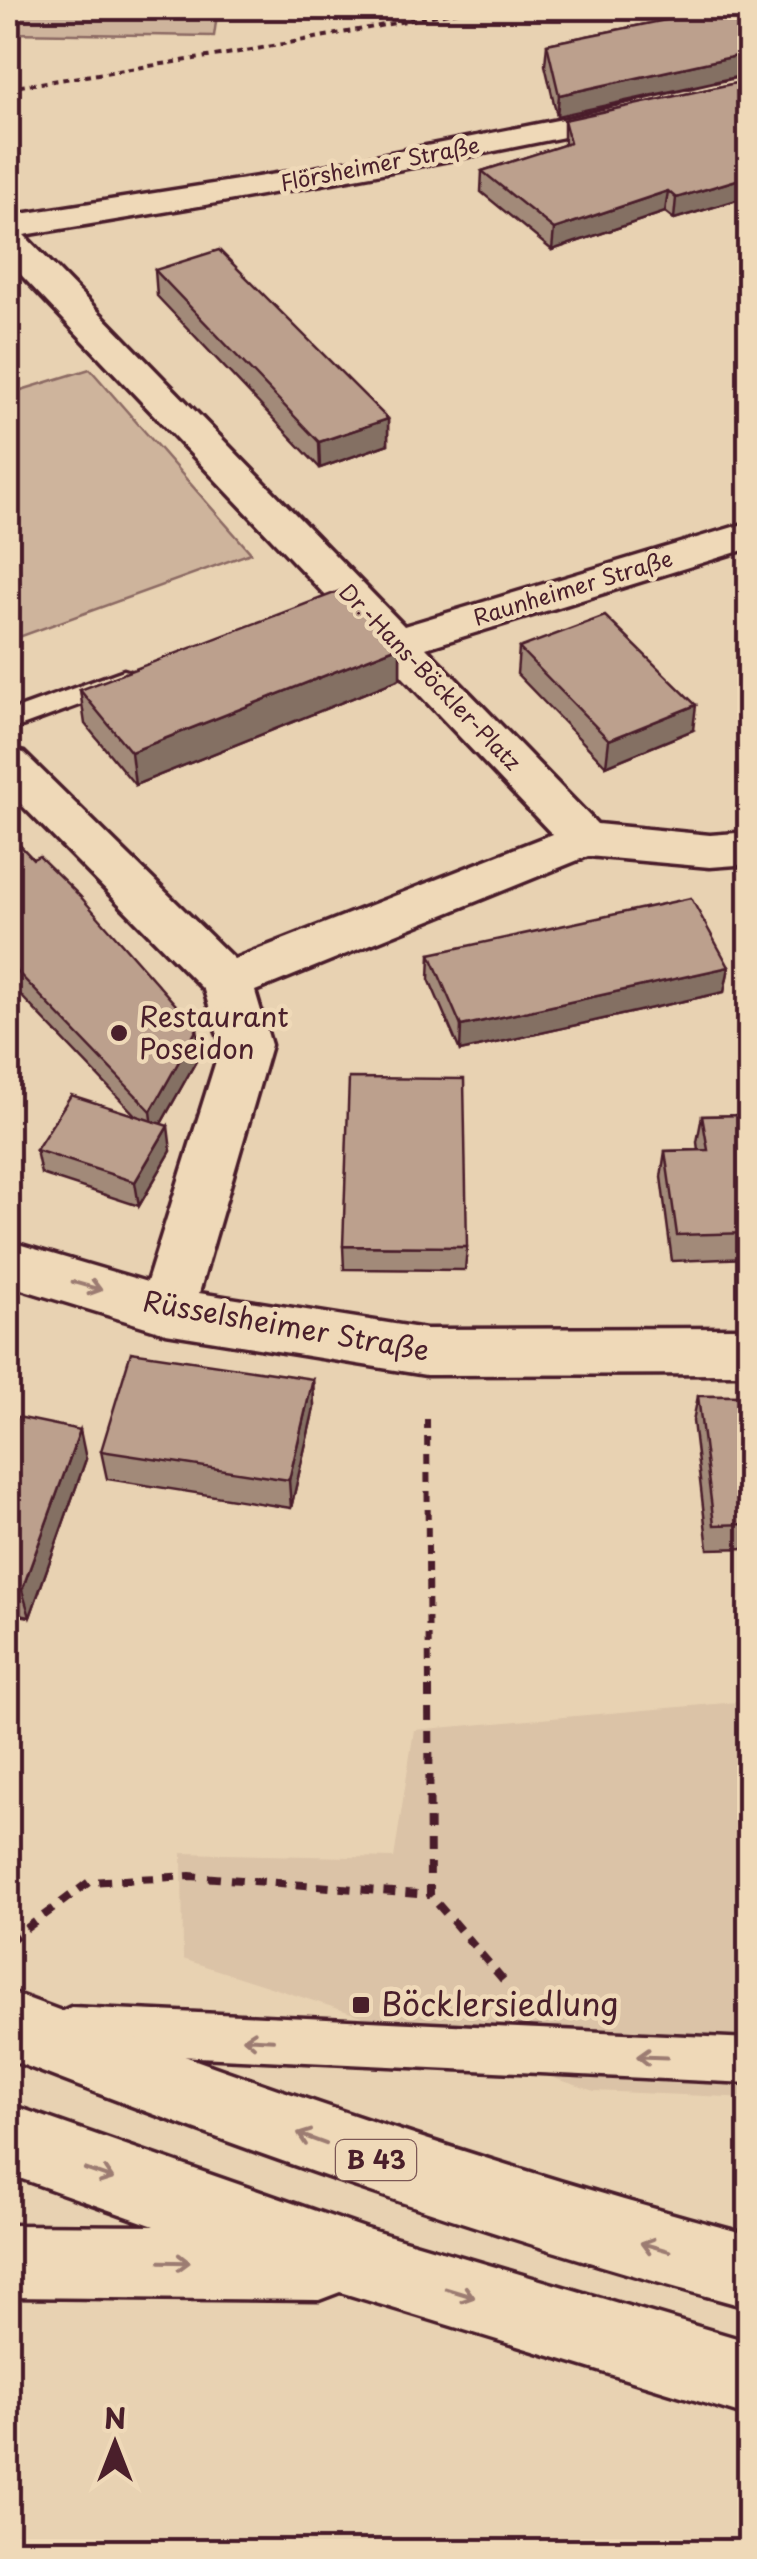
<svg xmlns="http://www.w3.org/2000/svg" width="757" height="2559" font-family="'Playpen Sans',sans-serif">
<rect width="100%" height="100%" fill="#e8d2b2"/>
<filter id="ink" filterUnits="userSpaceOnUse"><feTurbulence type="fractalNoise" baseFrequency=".01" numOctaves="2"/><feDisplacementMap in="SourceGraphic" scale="20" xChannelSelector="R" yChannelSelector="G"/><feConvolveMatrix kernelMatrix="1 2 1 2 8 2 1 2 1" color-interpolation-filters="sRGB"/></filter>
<g filter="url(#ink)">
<!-- built -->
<path fill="#dbc3a7" d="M 749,1701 L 749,2098 L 594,2091 L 183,1959 L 182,1853 L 394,1858 L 414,1730 Z"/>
<!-- green -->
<g fill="#ceb49c" stroke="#8c6a64" stroke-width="2.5">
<path d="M 8,8 L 218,8 L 214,36 L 8,33 Z"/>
<path d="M 90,369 L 251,553 L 8,641 L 8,394 Z"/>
</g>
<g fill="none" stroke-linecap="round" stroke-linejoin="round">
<defs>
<g id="service">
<path d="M 124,670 L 134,673 L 138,679 L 134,685 L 8,731 L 8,712 Z"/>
<path d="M 71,2007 L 750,2039 L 750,2083 L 71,2051 L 56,2044 L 49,2029 L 56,2014 Z"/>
</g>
<path id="minor" d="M 750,76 L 750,96 C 509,152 267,196 24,235 L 404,626 L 750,522 L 750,548 L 426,648 L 597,824 L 710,835 L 750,832 L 750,864 L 710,867 L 588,856 L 255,991 L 271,1045 L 199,1293 L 426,1329 L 750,1328 L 750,1374 L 426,1375 L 166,1333 L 8,1285 L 8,1241 L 147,1282 L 221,1045 L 204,990 L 8,791 L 8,749 L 24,753 L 234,959 L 552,834 L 8,261 L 8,216 L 315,168 L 573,117 Z"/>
<g id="trunk">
<path d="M 8,1991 C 252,2083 497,2168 750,2235 L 750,2308 C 497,2240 251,2153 8,2059 Z"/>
<path d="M 8,2104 L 367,2229 L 750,2342 L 750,2417 L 340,2292 L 319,2300 L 8,2297 L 8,2225 L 154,2226 L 8,2174 Z"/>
</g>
</defs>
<!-- service casing -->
<use href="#service" stroke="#4a1f2b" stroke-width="7"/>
<!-- minor casing -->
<use href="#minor" stroke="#4a1f2b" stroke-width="7"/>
<!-- trunk casing -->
<use href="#trunk" stroke="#4a1f2b" stroke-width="7"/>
<!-- path-far2 -->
<path stroke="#4a1f2b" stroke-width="4" stroke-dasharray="6 5" stroke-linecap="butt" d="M 8,88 L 246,51 L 475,8"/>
<!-- path-far1 -->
<path stroke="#4a1f2b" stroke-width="6" stroke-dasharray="10 8" stroke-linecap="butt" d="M 427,1419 L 429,1690"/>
<!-- path -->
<g stroke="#4a1f2b" stroke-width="8" stroke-dasharray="12 10" stroke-linecap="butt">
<path d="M 429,1687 L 430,1895 L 506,1983"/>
<path d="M 8,1942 L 89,1882 L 190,1876 L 430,1895"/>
</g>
<!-- service -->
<use href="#service" fill="#efd9b8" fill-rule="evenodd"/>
<!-- minor -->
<use href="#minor" fill="#efd9b8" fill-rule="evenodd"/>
<!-- trunk -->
<use href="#trunk" fill="#efd9b8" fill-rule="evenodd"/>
</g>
<!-- wall -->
<g fill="#a28a79" stroke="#4a1f2b" stroke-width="2.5">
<path d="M 725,8 L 557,116 L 545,65 L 547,44 Z"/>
<path d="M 750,80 L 750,196 L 674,219 L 665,212 L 552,250 L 481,192 L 482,171 L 564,145 L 564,120 Z"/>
<path d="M 155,270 L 388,419 L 388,444 L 320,468 L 157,296 Z"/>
<path d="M 400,646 L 400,679 L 135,785 L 85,724 L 80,690 Z"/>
<path d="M 519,648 L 693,730 L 606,766 L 517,674 Z"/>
<path d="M 8,833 L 197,1029 L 200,1054 L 161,1124 L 171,1151 L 139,1206 L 41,1174 L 36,1150 L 136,1116 L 8,982 Z"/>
<path d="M 430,954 L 729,967 L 724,992 L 460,1051 L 429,979 Z"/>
<path d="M 750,1115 L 750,1258 L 672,1261 L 661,1177 L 665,1151 L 698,1150 L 697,1142 L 702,1116 Z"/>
<path d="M 343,1246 L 467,1247 L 465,1270 L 344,1269 Z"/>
<path d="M 313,1379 L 314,1408 L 291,1508 L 107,1479 L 101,1451 Z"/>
<path d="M 698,1396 L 750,1396 L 750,1548 L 708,1549 L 693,1421 Z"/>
<path d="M 8,1415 L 86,1459 L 30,1617 L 8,1613 Z"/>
</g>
<!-- shaded-wall -->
<g fill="#847063" stroke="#4a1f2b" stroke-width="2.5">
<path d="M 750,53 L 750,74 L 557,116 L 559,95 Z"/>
<path d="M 750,176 L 750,196 L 674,219 L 676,198 Z"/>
<path d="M 668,191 L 665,212 L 552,250 L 554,229 Z"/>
<path d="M 388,419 L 388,444 L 320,468 L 319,442 Z"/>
<path d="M 400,646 L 400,679 L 135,785 L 131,752 Z"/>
<path d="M 696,705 L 693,730 L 606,766 L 609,740 Z"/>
<path d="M 729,967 L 724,992 L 460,1051 L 461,1026 Z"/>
<path d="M 197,1029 L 200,1054 L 154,1136 L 151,1111 Z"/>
<path d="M 168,1126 L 171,1151 L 139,1206 L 135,1182 Z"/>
<path d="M 313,1379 L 314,1408 L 291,1508 L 289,1480 Z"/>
<path d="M 80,1430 L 86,1459 L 30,1617 L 22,1590 Z"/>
</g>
<!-- building -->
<g fill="#bca08d" stroke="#4a1f2b" stroke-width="2.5">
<path d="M 725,8 L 750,8 L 750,53 L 559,95 L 547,44 Z"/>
<path d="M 750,80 L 750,176 L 676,198 L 668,191 L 554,229 L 482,171 L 570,143 L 564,120 Z"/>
<path d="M 219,250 L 388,419 L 319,442 L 155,270 Z"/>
<path d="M 345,589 L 400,646 L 131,752 L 80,690 Z"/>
<path d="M 605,616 L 696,705 L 609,740 L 519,648 Z"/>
<path d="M 8,833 L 33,859 L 39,856 L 80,896 L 197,1029 L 151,1111 L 8,962 Z"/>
<path d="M 691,898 L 729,967 L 461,1026 L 430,954 Z"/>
<path d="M 349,1078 L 464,1079 L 467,1247 L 343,1246 Z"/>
<path d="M 71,1095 L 168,1126 L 135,1182 L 36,1150 Z"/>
<path d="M 750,1115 L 750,1233 L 677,1235 L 665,1151 L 708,1150 L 702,1116 Z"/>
<path d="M 131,1352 L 313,1379 L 289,1480 L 101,1451 Z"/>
<path d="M 698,1396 L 750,1396 L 750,1524 L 714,1525 Z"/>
<path d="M 8,1415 L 80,1430 L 22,1590 L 8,1587 Z"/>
</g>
<!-- one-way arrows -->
<defs><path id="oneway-shaft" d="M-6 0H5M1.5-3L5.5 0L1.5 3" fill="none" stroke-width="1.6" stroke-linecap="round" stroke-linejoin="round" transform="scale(2.5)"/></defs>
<g stroke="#9c7c72">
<use href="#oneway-shaft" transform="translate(87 1286) rotate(16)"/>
<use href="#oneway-shaft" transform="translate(258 2039) rotate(-177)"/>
<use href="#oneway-shaft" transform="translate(652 2057) rotate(-178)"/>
<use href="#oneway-shaft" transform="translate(312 2139) rotate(-160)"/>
<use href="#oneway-shaft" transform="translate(99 2174) rotate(19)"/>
<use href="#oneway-shaft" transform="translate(655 2247) rotate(-164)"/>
<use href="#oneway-shaft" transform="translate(175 2262) rotate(1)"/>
<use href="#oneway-shaft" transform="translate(460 2293) rotate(17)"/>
</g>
</g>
<!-- markers -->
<g fill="#4a1f2b" stroke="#efd9b8" stroke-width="4">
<circle cx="119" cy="1033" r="10"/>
<rect x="351" y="1995" width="20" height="20" rx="5"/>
</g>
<g text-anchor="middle" stroke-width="9" stroke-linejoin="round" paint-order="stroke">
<!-- far-street labels -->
<g font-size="22" fill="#4a1f2b" stroke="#efd9b8">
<text transform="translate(380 164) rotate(-11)" y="8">Flörsheimer Straße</text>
<text transform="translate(573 588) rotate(-17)" y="8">Raunheimer Straße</text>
<text transform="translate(430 677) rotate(46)" y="8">Dr.-Hans-Böckler-Platz</text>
</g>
<!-- shield labels -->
<rect fill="#efd9b8" stroke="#7c5755" stroke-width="2.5" x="336" y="2140" width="80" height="40" rx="8"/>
<g font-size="25" font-weight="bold" fill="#4a1f2b">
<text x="376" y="2169">B 43</text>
</g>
<!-- poi labels -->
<g font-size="28" fill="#4a1f2b" stroke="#efd9b8" text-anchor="start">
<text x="139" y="1027">Restaurant<tspan x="139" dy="32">Poseidon</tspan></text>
</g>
<!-- street labels -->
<g font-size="28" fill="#4a1f2b" stroke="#efd9b8">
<text transform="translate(286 1326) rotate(10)" y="10">Rüsselsheimer Straße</text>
</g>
<!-- near-poi labels -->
<g font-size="32" fill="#4a1f2b" stroke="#efd9b8" text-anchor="start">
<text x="381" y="2016">Böcklersiedlung</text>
</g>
</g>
<!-- margin -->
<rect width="757" height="2559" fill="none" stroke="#efd9b8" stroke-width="40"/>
<rect x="20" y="20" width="717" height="2519" fill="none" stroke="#4a1f2b" stroke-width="4" filter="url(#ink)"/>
<!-- north arrow -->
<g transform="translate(115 2444)" stroke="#efd9b8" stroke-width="8" paint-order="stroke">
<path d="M0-8L18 38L0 25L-18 38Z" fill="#4a1f2b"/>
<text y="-15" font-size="28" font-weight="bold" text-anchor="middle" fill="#4a1f2b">N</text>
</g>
</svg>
